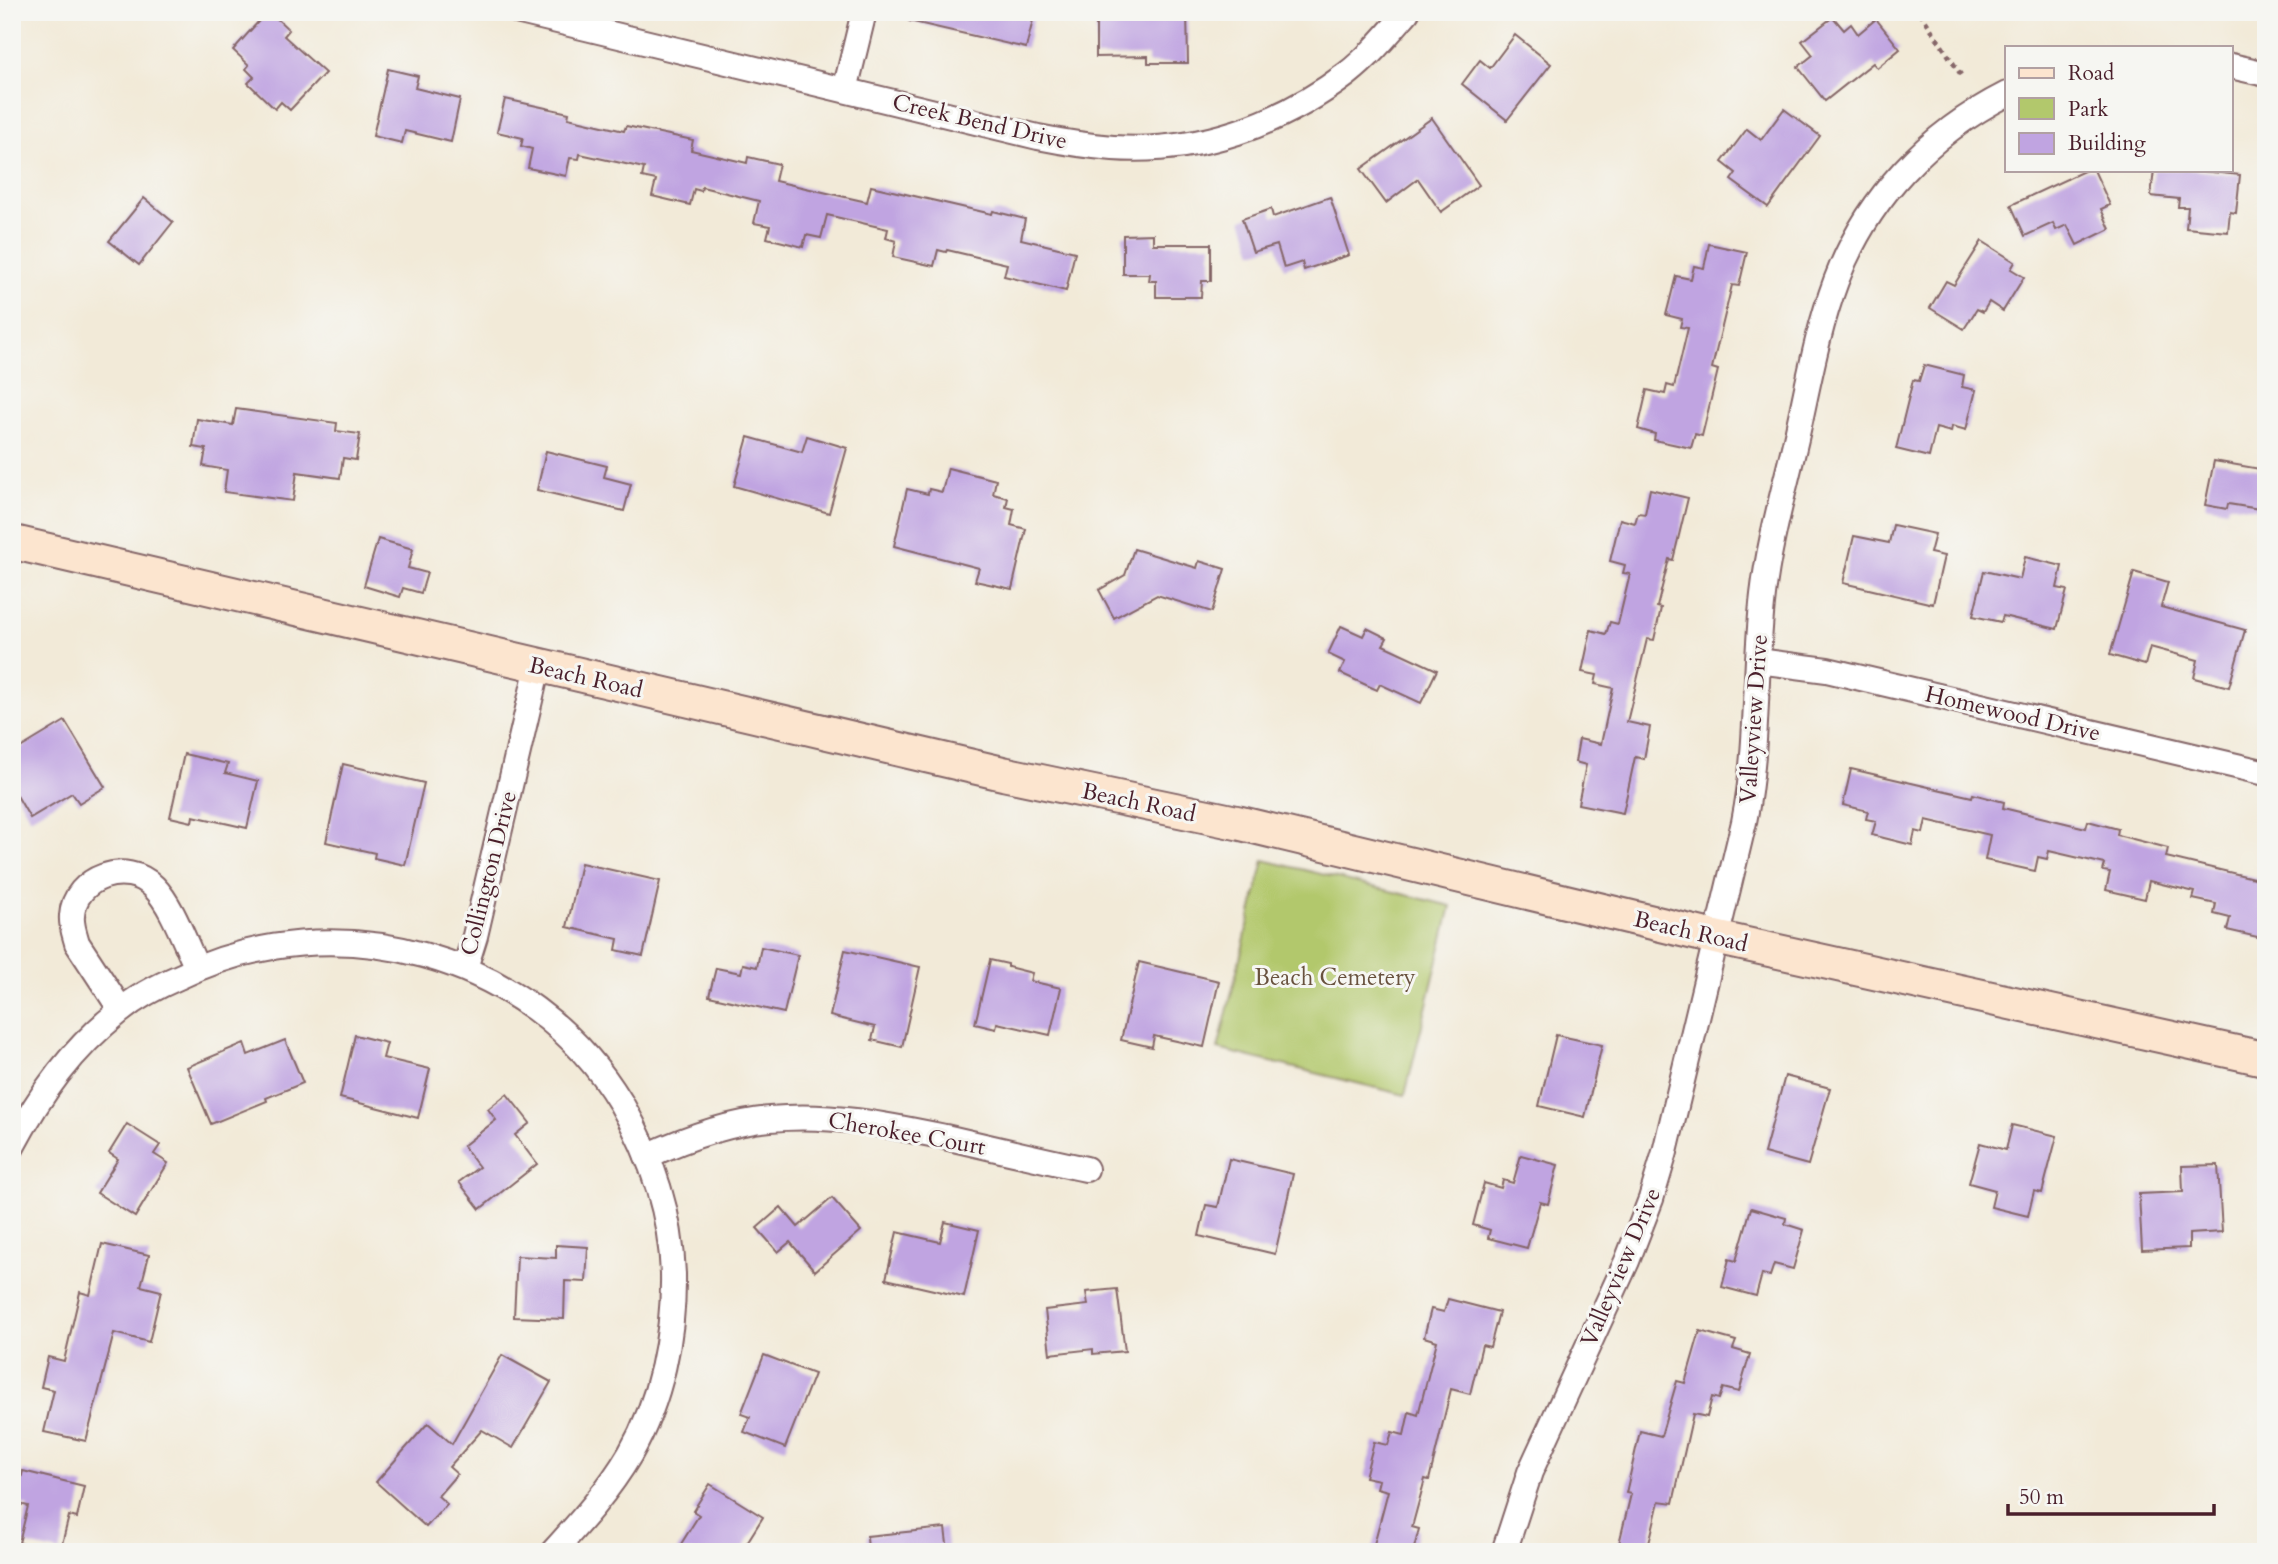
<svg xmlns="http://www.w3.org/2000/svg" width="2278" height="1564" font-family="Cardo,serif">
<rect width="100%" height="100%" fill="#f6f6f2"/>
<filter id="ink" filterUnits="userSpaceOnUse"><feTurbulence type="fractalNoise" baseFrequency=".0143" numOctaves="2"/><feDisplacementMap in="SourceGraphic" scale="14" xChannelSelector="R" yChannelSelector="G"/><feConvolveMatrix kernelMatrix="1 2 1 2 8 2 1 2 1" color-interpolation-filters="sRGB"/></filter>
<filter id="wash" filterUnits="userSpaceOnUse"><feTurbulence type="fractalNoise" baseFrequency=".00686" numOctaves="4" result="noise"/><feDisplacementMap in="SourceGraphic" scale="28" xChannelSelector="R" yChannelSelector="G"/><feGaussianBlur stdDeviation="1.57" result="paint"/><feColorMatrix in="noise" values="0 0 0 0 0 0 0 0 0 0 0 0 0 0 0 0 0 1.4 0 .05"/><feComposite in="paint" operator="in"/></filter>
<g filter="url(#wash)">
<rect width="100%" height="100%" fill="#f2ead8"/>
<!-- green -->
<path fill="#b2c86c" stroke="#7e744c" stroke-width="2" d="M 1264,860 L 1451,906 L 1405,1095 L 1218,1049 Z"/>
<g id="blocks">
<!-- building -->
<g fill="#c0a4e1">
<path d="M 267,12 L 270,12 L 289,30 L 284,36 L 325,73 L 290,110 L 281,102 L 275,109 L 248,83 L 254,77 L 246,69 L 249,65 L 233,50 Z"/>
<path d="M 910,12 L 1026,12 L 1025,18 L 1033,20 L 1026,48 L 909,21 Z"/>
<path d="M 1096,12 L 1187,12 L 1188,63 L 1148,63 L 1148,56 L 1096,57 Z"/>
<path d="M 1833,17 L 1844,30 L 1851,24 L 1858,34 L 1876,19 L 1900,49 L 1877,68 L 1873,63 L 1825,101 L 1798,67 L 1813,55 L 1802,41 Z"/>
<path d="M 1515,35 L 1551,64 L 1507,120 L 1462,84 L 1480,60 L 1490,68 Z"/>
<path d="M 388,69 L 418,76 L 415,88 L 460,99 L 451,142 L 405,131 L 402,143 L 373,136 Z"/>
<path d="M 505,99 L 569,113 L 568,118 L 624,131 L 626,126 L 693,140 L 691,150 L 747,163 L 748,157 L 779,164 L 775,181 L 867,202 L 871,186 L 992,214 L 993,211 L 1025,219 L 1021,239 L 1075,252 L 1066,291 L 1004,276 L 1007,264 L 947,250 L 946,252 L 938,250 L 934,266 L 893,257 L 896,241 L 886,238 L 888,229 L 827,215 L 821,238 L 806,235 L 803,247 L 767,238 L 770,226 L 754,223 L 759,201 L 702,187 L 701,191 L 694,189 L 690,205 L 652,196 L 656,180 L 642,177 L 644,168 L 580,154 L 579,159 L 570,158 L 566,176 L 528,168 L 532,149 L 521,146 L 523,138 L 497,132 Z"/>
<path d="M 1784,109 L 1820,136 L 1768,207 L 1731,180 L 1736,173 L 1722,162 L 1747,129 L 1761,140 Z"/>
<path d="M 1432,118 L 1479,185 L 1441,212 L 1418,179 L 1386,203 L 1361,169 Z"/>
<path d="M 2086,170 L 2094,170 L 2110,205 L 2101,209 L 2110,229 L 2077,245 L 2067,225 L 2056,230 L 2053,223 L 2025,236 L 2011,205 Z"/>
<path d="M 2154,170 L 2192,170 L 2240,175 L 2236,213 L 2230,212 L 2228,232 L 2186,228 L 2188,207 L 2178,207 L 2179,199 L 2151,196 Z"/>
<path d="M 1330,197 L 1349,255 L 1304,270 L 1302,262 L 1284,268 L 1277,245 L 1253,252 L 1242,219 L 1271,209 L 1273,217 Z"/>
<path d="M 144,198 L 173,222 L 139,265 L 109,241 Z"/>
<path d="M 1153,234 L 1153,244 L 1211,244 L 1211,281 L 1202,281 L 1201,297 L 1156,297 L 1156,281 L 1149,281 L 1150,274 L 1123,274 L 1123,235 Z"/>
<path d="M 1982,241 L 2015,262 L 2011,269 L 2024,277 L 2003,311 L 1989,302 L 1983,312 L 1977,309 L 1964,329 L 1930,308 L 1946,281 L 1954,285 Z"/>
<path d="M 1709,244 L 1747,252 L 1739,286 L 1732,285 L 1712,368 L 1718,370 L 1702,436 L 1695,434 L 1691,448 L 1654,440 L 1655,434 L 1638,429 L 1647,390 L 1665,394 L 1667,385 L 1674,387 L 1688,328 L 1680,327 L 1682,319 L 1666,315 L 1676,276 L 1691,279 L 1694,266 L 1704,268 Z"/>
<path d="M 1924,365 L 1964,375 L 1962,387 L 1976,390 L 1966,430 L 1952,426 L 1951,432 L 1936,428 L 1929,457 L 1896,449 L 1913,380 L 1919,381 Z"/>
<path d="M 236,409 L 337,423 L 336,431 L 360,434 L 356,460 L 343,458 L 340,478 L 297,472 L 293,501 L 224,492 L 227,470 L 203,466 L 206,449 L 193,447 L 197,419 L 233,425 Z"/>
<path d="M 807,436 L 847,448 L 829,513 L 734,486 L 748,437 L 802,452 Z"/>
<path d="M 546,451 L 607,466 L 604,477 L 631,484 L 624,511 L 537,490 Z"/>
<path d="M 2214,461 L 2266,470 L 2266,510 L 2228,504 L 2227,509 L 2205,505 Z"/>
<path d="M 948,468 L 996,480 L 993,494 L 1008,498 L 1006,507 L 1014,509 L 1011,525 L 1026,529 L 1012,589 L 975,581 L 979,568 L 894,546 L 907,489 L 928,494 L 929,489 L 942,492 Z"/>
<path d="M 1650,489 L 1688,498 L 1673,560 L 1669,559 L 1657,607 L 1661,608 L 1654,640 L 1647,639 L 1627,722 L 1650,727 L 1644,759 L 1635,757 L 1623,813 L 1578,804 L 1586,765 L 1575,762 L 1579,739 L 1601,744 L 1613,688 L 1595,684 L 1597,675 L 1582,672 L 1591,630 L 1606,634 L 1610,622 L 1618,624 L 1630,574 L 1623,573 L 1625,565 L 1610,561 L 1620,519 L 1635,523 L 1638,513 L 1645,514 Z"/>
<path d="M 1893,525 L 1935,534 L 1930,553 L 1944,556 L 1933,604 L 1843,583 L 1854,536 L 1889,543 Z"/>
<path d="M 378,539 L 413,549 L 408,568 L 427,573 L 421,593 L 403,588 L 400,597 L 364,586 Z"/>
<path d="M 1134,549 L 1197,568 L 1199,561 L 1225,569 L 1212,612 L 1157,595 L 1114,618 L 1099,590 L 1125,575 Z"/>
<path d="M 2025,557 L 2062,566 L 2057,588 L 2067,590 L 2057,629 L 2003,616 L 2001,622 L 1973,616 L 1984,571 L 2020,579 Z"/>
<path d="M 2134,572 L 2168,582 L 2161,607 L 2245,630 L 2229,687 L 2194,678 L 2198,660 L 2150,647 L 2145,665 L 2110,655 Z"/>
<path d="M 1341,626 L 1363,636 L 1367,628 L 1387,638 L 1383,645 L 1437,670 L 1421,703 L 1380,684 L 1377,690 L 1340,673 L 1345,662 L 1328,654 Z"/>
<path d="M 65,721 L 105,787 L 79,803 L 72,793 L 30,818 L 12,787 L 12,753 Z"/>
<path d="M 184,754 L 228,764 L 225,773 L 258,781 L 247,828 L 193,816 L 192,822 L 170,817 Z"/>
<path d="M 343,764 L 424,783 L 405,865 L 374,858 L 375,853 L 326,842 Z"/>
<path d="M 1851,769 L 1972,797 L 1973,794 L 2004,802 L 2003,808 L 2086,828 L 2088,821 L 2118,829 L 2117,835 L 2168,848 L 2166,857 L 2266,881 L 2266,939 L 2227,930 L 2230,918 L 2214,914 L 2216,904 L 2193,899 L 2195,892 L 2149,881 L 2145,899 L 2106,890 L 2110,872 L 2103,871 L 2105,864 L 2049,851 L 2047,859 L 2038,857 L 2035,871 L 1985,860 L 1990,835 L 1926,820 L 1923,833 L 1915,831 L 1912,845 L 1872,835 L 1876,821 L 1866,819 L 1868,811 L 1843,805 Z"/>
<path d="M 581,863 L 660,881 L 643,956 L 616,950 L 618,939 L 567,927 Z"/>
<path d="M 761,947 L 798,955 L 784,1013 L 709,996 L 716,968 L 741,973 L 743,964 L 757,967 Z"/>
<path d="M 845,950 L 920,967 L 902,1047 L 872,1040 L 875,1027 L 830,1016 Z"/>
<path d="M 990,960 L 1008,964 L 1008,967 L 1032,973 L 1030,981 L 1061,988 L 1050,1035 L 997,1023 L 996,1029 L 975,1024 Z"/>
<path d="M 1139,962 L 1219,981 L 1204,1047 L 1154,1036 L 1152,1047 L 1121,1040 Z"/>
<path d="M 355,1035 L 387,1043 L 383,1058 L 430,1069 L 418,1118 L 340,1098 Z"/>
<path d="M 1556,1035 L 1602,1045 L 1585,1117 L 1539,1106 Z"/>
<path d="M 285,1040 L 303,1083 L 266,1098 L 267,1101 L 211,1124 L 187,1067 L 244,1043 L 248,1055 Z"/>
<path d="M 1785,1076 L 1830,1088 L 1808,1165 L 1764,1153 Z"/>
<path d="M 507,1094 L 530,1123 L 515,1135 L 537,1164 L 480,1209 L 459,1182 L 479,1167 L 463,1146 L 496,1120 L 488,1109 Z"/>
<path d="M 127,1124 L 160,1145 L 154,1154 L 168,1163 L 135,1217 L 97,1193 L 118,1159 L 109,1153 Z"/>
<path d="M 2012,1125 L 2057,1136 L 2042,1193 L 2034,1191 L 2028,1216 L 1991,1207 L 1995,1190 L 1969,1183 L 1980,1143 L 2006,1150 Z"/>
<path d="M 1521,1155 L 1558,1165 L 1548,1204 L 1540,1202 L 1527,1248 L 1488,1238 L 1490,1230 L 1473,1225 L 1484,1183 L 1501,1188 L 1503,1180 L 1513,1183 Z"/>
<path d="M 1229,1159 L 1293,1174 L 1275,1254 L 1199,1236 L 1206,1205 L 1218,1207 Z"/>
<path d="M 2218,1165 L 2222,1232 L 2189,1234 L 2189,1248 L 2142,1250 L 2139,1194 L 2183,1192 L 2182,1166 Z"/>
<path d="M 832,1198 L 861,1231 L 815,1271 L 790,1242 L 778,1252 L 757,1228 L 781,1207 L 798,1227 Z"/>
<path d="M 1751,1208 L 1786,1218 L 1785,1224 L 1804,1230 L 1793,1269 L 1774,1264 L 1770,1276 L 1762,1274 L 1756,1296 L 1722,1287 L 1729,1259 L 1736,1261 Z"/>
<path d="M 945,1222 L 979,1230 L 964,1297 L 886,1279 L 897,1232 L 940,1242 Z"/>
<path d="M 102,1244 L 149,1255 L 141,1286 L 161,1291 L 149,1342 L 114,1333 L 86,1441 L 44,1432 L 54,1390 L 41,1387 L 48,1357 L 64,1361 L 80,1292 L 90,1295 Z"/>
<path d="M 556,1245 L 588,1247 L 586,1282 L 565,1281 L 564,1319 L 514,1317 L 517,1256 L 556,1258 Z"/>
<path d="M 1117,1289 L 1125,1351 L 1093,1354 L 1093,1349 L 1050,1354 L 1045,1310 L 1088,1305 L 1086,1292 Z"/>
<path d="M 1448,1299 L 1499,1312 L 1490,1347 L 1482,1345 L 1470,1394 L 1451,1389 L 1429,1480 L 1425,1479 L 1412,1527 L 1419,1529 L 1413,1552 L 1372,1552 L 1388,1491 L 1377,1488 L 1379,1480 L 1365,1477 L 1374,1442 L 1388,1445 L 1392,1432 L 1404,1435 L 1409,1412 L 1418,1415 L 1437,1341 L 1424,1337 L 1431,1309 L 1444,1312 Z"/>
<path d="M 1700,1331 L 1736,1341 L 1733,1349 L 1750,1354 L 1739,1392 L 1723,1388 L 1719,1399 L 1712,1397 L 1707,1417 L 1693,1414 L 1673,1503 L 1659,1501 L 1647,1552 L 1617,1552 L 1631,1494 L 1626,1493 L 1640,1431 L 1661,1436 L 1677,1381 L 1685,1383 Z"/>
<path d="M 502,1355 L 551,1382 L 513,1448 L 482,1430 L 449,1467 L 457,1474 L 438,1496 L 447,1504 L 426,1527 L 376,1482 L 428,1423 L 452,1444 Z"/>
<path d="M 764,1355 L 814,1374 L 785,1448 L 744,1432 L 750,1417 L 741,1414 Z"/>
<path d="M 23,1471 L 84,1486 L 77,1518 L 69,1516 L 60,1552 L 19,1543 L 28,1506 L 15,1503 Z"/>
<path d="M 710,1484 L 763,1517 L 741,1552 L 676,1552 L 699,1515 L 693,1511 Z"/>
<path d="M 945,1528 L 948,1552 L 868,1552 L 867,1536 Z"/>
</g>
</g>
</g>
<g filter="url(#ink)">
<use href="#blocks" fill-opacity="0" stroke="#856668" stroke-width="2"/>
<g fill="none" stroke-linecap="round" stroke-linejoin="round">
<defs>
<g id="street">
<path d="M 520,12 L 1038,137 C 1063,142 1088,146 1113,148 C 1197,154 1280,125 1347,74 C 1370,56 1388,34 1407,12"/>
<path d="M 2231,66 L 2266,74"/>
<path d="M 845,90 L 864,12"/>
<path d="M 1758,661 L 1827,670 L 2266,773"/>
<path d="M 465,968 L 475,936 L 538,666"/>
<path d="M 121,1010 L 77,943 C 75,935 71,925 72,916 C 74,877 127,859 154,887 C 172,905 185,943 197,968"/>
<path d="M 12,1147 C 40,1094 72,1049 120,1011 C 137,997 158,986 179,977 C 334,901 531,953 621,1103 C 651,1155 671,1214 673,1274 C 674,1335 661,1400 630,1454 C 609,1490 581,1521 553,1552"/>
<path d="M 647,1156 C 686,1138 727,1123 770,1119 C 830,1113 887,1125 945,1137 C 992,1148 1039,1159 1086,1169"/>
<path d="M 1504,1552 L 1530,1472 L 1627,1261 L 1651,1199 L 1665,1152 L 1744,822 C 1759,747 1754,671 1763,595 C 1769,541 1786,484 1798,430 C 1809,380 1818,329 1836,281 C 1867,198 1928,134 2007,94"/>
</g>
<path id="secondary" d="M 12,542 L 1005,774 L 1239,823 L 1717,938 L 2266,1059"/>
</defs>
<!-- street casing -->
<use href="#street" stroke="#856668" stroke-width="28"/>
<!-- secondary casing -->
<use href="#secondary" stroke="#856668" stroke-width="37"/>
<!-- path -->
<path stroke="#856668" stroke-width="4.5" stroke-dasharray="5 5" stroke-linecap="butt" d="M 1920,12 L 1963,78"/>
<!-- street -->
<use href="#street" stroke="#fff" stroke-width="24"/>
<!-- secondary -->
<use href="#secondary" stroke="#fce5cf" stroke-width="33"/>
</g>
</g>
<g text-anchor="middle" stroke-width="6" stroke-linejoin="round" paint-order="stroke">
<!-- street labels -->
<g font-size="23" fill="#4a1f2b" stroke="#f6f6f2">
<text transform="translate(980 121) rotate(13)" y="8">Creek Bend Drive</text>
<text transform="translate(586 677) rotate(13)" y="8">Beach Road</text>
<text transform="translate(2013 713) rotate(13)" y="8">Homewood Drive</text>
<text transform="translate(1753 719) rotate(-86)" y="8">Valleyview Drive</text>
<text transform="translate(1139 802) rotate(12)" y="8">Beach Road</text>
<text transform="translate(488 873) rotate(-76)" y="8">Collington Drive</text>
<text transform="translate(1691 931) rotate(13)" y="8">Beach Road</text>
<text transform="translate(907 1133) rotate(10)" y="8">Cherokee Court</text>
<text transform="translate(1620 1267) rotate(-67)" y="8">Valleyview Drive</text>
</g>
<!-- park labels -->
<g font-size="23" fill="#69523e" stroke="#f6f6f2">
<text x="1335" y="985">Beach Cemetery</text>
</g>
</g>
<!-- margin -->
<rect width="2278" height="1564" fill="none" stroke="#f6f6f2" stroke-width="42"/>
<!-- legend -->
<rect x="2005" y="46" width="228" height="126" fill="#f6f6f2" stroke="#b1a0a2" stroke-width="2"/>
<rect x="2019" y="68" width="35" height="10" fill="#fce5cf" stroke="#b1a0a2" stroke-width="2"/>
<text x="2068" y="80" font-size="21" fill="#4a1f2b">Road</text>
<rect x="2019" y="98" width="35" height="21" fill="#b2c86c" stroke="#b1a0a2" stroke-width="2"/>
<text x="2068" y="116" font-size="21" fill="#4a1f2b">Park</text>
<rect x="2019" y="133" width="35" height="21" fill="#c0a4e1" stroke="#b1a0a2" stroke-width="2"/>
<text x="2068" y="150" font-size="21" fill="#4a1f2b">Building</text>
<!-- scale -->
<path d="M2008 1504v10h206v-10" fill="none" stroke="#4a1f2b" stroke-width="3.5"/>
<text x="2019" y="1504" font-size="21" fill="#4a1f2b" stroke="#f6f6f2" stroke-width="5" paint-order="stroke">50 m</text>
</svg>
